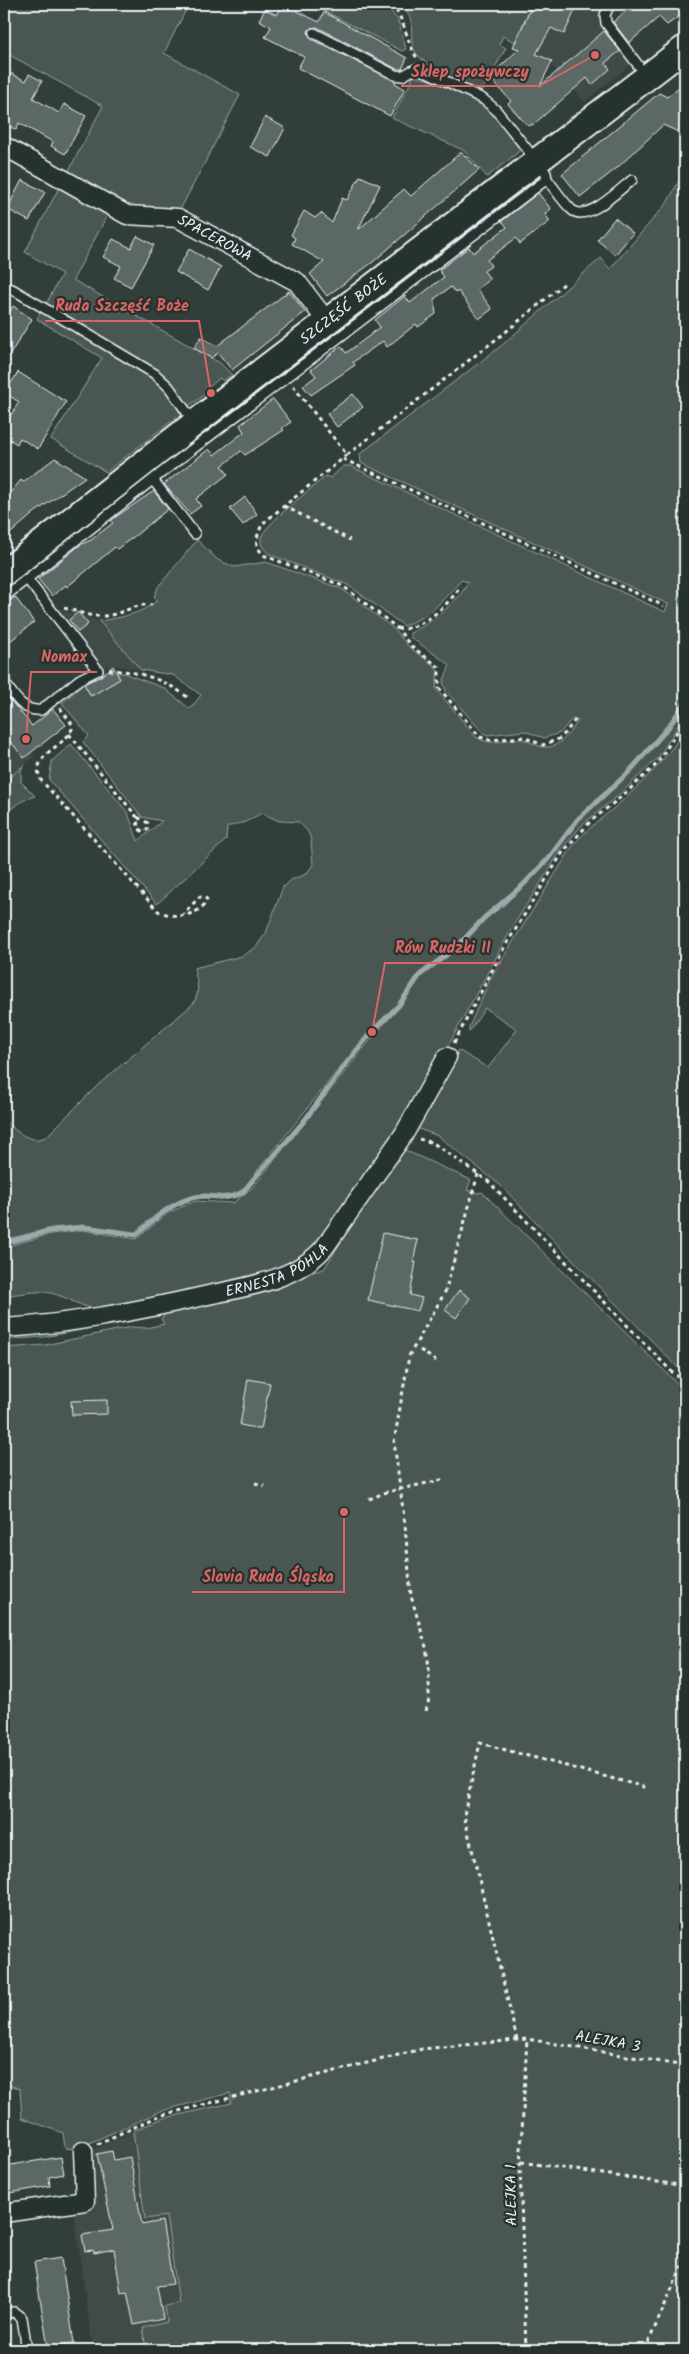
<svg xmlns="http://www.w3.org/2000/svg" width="689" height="2354" font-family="Kalam,sans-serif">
<rect width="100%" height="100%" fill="#323e39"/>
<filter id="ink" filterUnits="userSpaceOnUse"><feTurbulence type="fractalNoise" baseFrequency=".02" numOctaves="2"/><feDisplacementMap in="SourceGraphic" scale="10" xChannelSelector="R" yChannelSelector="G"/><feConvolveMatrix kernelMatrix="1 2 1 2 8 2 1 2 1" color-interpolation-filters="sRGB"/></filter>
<g filter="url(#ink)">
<!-- built -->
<g fill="#3f4b46">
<path d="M 532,4 L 550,4 L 573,15 L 578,4 L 600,4 L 640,57 L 584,102 L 561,72 L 512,47 Z"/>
<path d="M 53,608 L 99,621 L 141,670 L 118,666 L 100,666 Z"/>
<path d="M 4,690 L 32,725 L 53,709 L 66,725 L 32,752 L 35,756 L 4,782 Z"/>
<path d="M 133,2131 L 145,2218 L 166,2215 L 179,2304 L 167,2322 L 144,2328 L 146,2350 L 93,2350 L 73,2207 L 88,2152 Z"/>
</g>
<!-- green -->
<g fill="#495651" stroke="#98a4a4">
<path d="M 4,4 L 189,4 L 164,53 L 240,95 L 180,210 L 131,206 L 68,172 L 103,106 L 4,52 Z"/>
<path d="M 311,4 L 385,4 L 398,20 L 406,49 L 402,51 Z"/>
<path d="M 400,4 L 532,4 L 515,42 L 503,36 L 499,44 L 506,48 L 481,92 C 463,83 414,65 412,43 C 410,24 416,21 400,4 Z"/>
<path d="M 412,77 C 431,76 474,98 489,111 C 502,122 512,137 522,149 L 487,177 L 463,150 L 392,118 L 412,80 Z"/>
<path d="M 685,170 L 685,698 L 680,709 L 627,772 L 576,819 L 547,858 L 503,903 L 482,918 L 455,946 L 418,974 L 398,1004 L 370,1030 L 242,1190 C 222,1201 214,1191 196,1195 C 171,1200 154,1216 135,1232 L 84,1225 L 51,1228 L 4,1240 L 4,1120 C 15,1130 31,1146 47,1136 L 98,1085 L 193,1004 C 201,991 197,981 194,968 L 242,956 L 256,947 L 266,933 L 283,887 L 289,881 L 306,874 L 313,865 L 311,839 L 308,832 L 299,822 L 279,821 L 262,813 L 245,822 L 227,827 L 226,840 L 157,904 L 49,780 L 52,761 L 71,744 L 128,813 L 138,841 L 162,821 L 142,817 L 83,742 L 89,736 L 62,703 L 94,675 L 123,673 L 164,688 L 190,709 L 201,695 L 173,675 L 141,670 L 99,621 C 120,618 141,614 157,601 L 154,598 L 158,587 L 197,540 L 218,560 L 234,567 L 266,562 L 342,589 L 394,629 L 409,647 L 435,666 L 438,671 L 436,689 L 476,737 C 495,748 502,738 521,739 C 528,739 532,744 539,746 C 557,752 569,734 578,721 L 572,719 L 560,733 L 544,738 L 524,731 L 487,735 L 483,733 L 446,691 L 443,682 L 450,665 L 410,637 L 410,633 C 427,626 461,600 468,582 L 462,580 L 429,614 L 404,626 L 348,585 L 269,554 C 264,550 260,545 261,538 C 265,523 313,488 326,476 L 330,478 L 344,466 L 350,466 L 665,612 L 668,604 L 361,463 L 360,454 L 501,346 L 601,258 L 610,269 L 667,203 Z"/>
<path d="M 61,184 L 108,214 L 73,280 L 220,363 L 232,375 L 223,381 L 220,378 L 209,387 L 211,390 L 189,406 L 175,386 L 158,371 L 46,304 L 62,274 L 25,252 Z"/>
<path d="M 41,312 L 154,378 L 163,385 L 183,412 L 106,472 L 51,439 L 102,358 L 37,319 Z"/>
<path d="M 685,705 L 685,714 L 659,757 L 620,794 L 583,824 L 562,849 L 513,926 L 416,1105 L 316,1251 L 259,1279 L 99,1309 C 81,1308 68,1297 51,1293 C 36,1290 19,1294 4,1296 L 4,1247 L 51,1234 L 83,1230 L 136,1239 L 168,1213 L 195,1201 L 233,1203 L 253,1187 L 376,1033 L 400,1007 L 421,976 L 458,948 L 485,919 L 503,906 L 549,860 L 579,820 L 630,773 Z"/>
<path d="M 685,729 L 685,1375 L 500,1185 L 438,1136 L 416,1128 L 458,1050 L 488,1068 L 517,1029 L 485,1008 L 469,1032 L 469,1027 L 491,977 L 572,847 C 586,829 604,817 621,802 C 645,780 668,757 685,729 Z"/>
<path d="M 24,765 L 21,770 L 21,782 L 35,796 L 26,799 L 4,813 L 4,782 Z"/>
<path d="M 400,1148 L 471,1180 L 467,1190 L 478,1193 L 482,1192 L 685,1391 L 685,2350 L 146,2350 L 143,2328 L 167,2322 L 165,2306 L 179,2303 L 166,2216 L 145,2219 L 133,2131 L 161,2119 L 231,2103 L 230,2093 L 161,2111 L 76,2149 L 65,2148 L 63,2133 L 22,2118 L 20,2089 L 4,2083 L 4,1348 L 45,1345 L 131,1327 L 146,1328 L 164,1324 L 161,1319 L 165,1314 L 324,1269 Z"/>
<path d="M 146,1318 L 44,1337 L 4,1340 L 4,1335 L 44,1332 Z"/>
</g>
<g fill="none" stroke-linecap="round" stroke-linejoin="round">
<!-- stream -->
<path stroke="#9ea9ab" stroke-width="5" d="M 4,1243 L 50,1231 L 84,1227 L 136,1235 C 153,1221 173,1201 196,1197 C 214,1194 224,1202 242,1193 L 304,1121 L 343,1068 L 372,1032 L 399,1005 L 420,975 L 458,946 L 484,918 L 522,886 L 548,859 L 578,819 L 629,772 L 667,729 L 685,703"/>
</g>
<!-- building -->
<g fill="#5c6865" stroke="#e8f1f8">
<path d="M 283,4 L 319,22 L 324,12 L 407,58 L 402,69 L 397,69 L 317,27 L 311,28 L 308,31 L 311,39 L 395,81 L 395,83 L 405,89 L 390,116 L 298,68 L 304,57 L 265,37 L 271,27 L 259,20 L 265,9 L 277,15 Z"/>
<path d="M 533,4 L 578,4 L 564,34 L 551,28 L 536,54 L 552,61 L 540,86 L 604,31 L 620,51 L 605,63 L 610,69 L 592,85 L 587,78 L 534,124 L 528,126 L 508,104 L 511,101 L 489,77 L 519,49 L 513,47 Z"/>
<path d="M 634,4 L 685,4 L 685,12 L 667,25 L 659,17 L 629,43 L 613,22 Z"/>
<path d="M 10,73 L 26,81 L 29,74 L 42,81 L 33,98 L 59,113 L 64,104 L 86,116 L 65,154 L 51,146 L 53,142 L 19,123 L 16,130 L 4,123 L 4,84 Z"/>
<path d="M 685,82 L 685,135 L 663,125 L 617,168 L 580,197 L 562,174 L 659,93 L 667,97 Z"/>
<path d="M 265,117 L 285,128 L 270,157 L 250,147 Z"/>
<path d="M 461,152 L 479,170 L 373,262 L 327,296 L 310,274 L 324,262 L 292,244 L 295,238 L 291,235 L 304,211 L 315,218 L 321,213 L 332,223 L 342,198 L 347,200 L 360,176 L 380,185 L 358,230 L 404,189 L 411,196 Z"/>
<path d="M 22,180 L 45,192 L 29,221 L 7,209 Z"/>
<path d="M 538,193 L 551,209 L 545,214 L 550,221 L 520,244 L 516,238 L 487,260 L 491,266 L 484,271 L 490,279 L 477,289 L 492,309 L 479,319 L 458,291 L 456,293 L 451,287 L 434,299 L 436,314 L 418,327 L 416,324 L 387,347 L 383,341 L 353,362 L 355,365 L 311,395 L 303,386 L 316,376 L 311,370 L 341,346 L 346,353 L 369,336 L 380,327 L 375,320 L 405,296 L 410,303 L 423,293 L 444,277 L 439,270 L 469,247 L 473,253 L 489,241 L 507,227 L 502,221 Z"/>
<path d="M 615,218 L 633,233 L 615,255 L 597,240 Z"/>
<path d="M 137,236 L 154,245 L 131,287 L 114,278 L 121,266 L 103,257 L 113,239 L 131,248 Z"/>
<path d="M 189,249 L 221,267 L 208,290 L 176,272 Z"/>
<path d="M 289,291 L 305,312 L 232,370 L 218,353 L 211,358 L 194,348 L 201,337 L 217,346 Z"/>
<path d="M 13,306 L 32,319 L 4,364 L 4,321 Z"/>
<path d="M 18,372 L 66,402 L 38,449 L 20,438 L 17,444 L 4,436 L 4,426 L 19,402 L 5,393 Z"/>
<path d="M 353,394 L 363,407 L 337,427 L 327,414 Z"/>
<path d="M 273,399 L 291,422 L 282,428 L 284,430 L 245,455 L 241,451 L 222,466 L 228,474 L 196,499 L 201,506 L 190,514 L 164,484 L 209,449 L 214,455 L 235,439 L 244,432 L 240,425 Z"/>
<path d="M 55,458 L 85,477 L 34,513 L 4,539 L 4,500 L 21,480 L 23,482 Z"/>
<path d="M 154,491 L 168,509 L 136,535 L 117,549 L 115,547 L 67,587 L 66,585 L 52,596 L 38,579 L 80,545 L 91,540 L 113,523 L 111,521 L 117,516 Z"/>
<path d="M 245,497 L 257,514 L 243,525 L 230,509 Z"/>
<path d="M 15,597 L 34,622 L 4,646 L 4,606 Z"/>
<path d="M 78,612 L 88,624 L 78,632 L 69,620 Z"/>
<path d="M 113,666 L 120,679 L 91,696 L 84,684 L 101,676 Z"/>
<path d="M 4,692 L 32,726 L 53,709 L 66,725 L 24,758 L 11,742 L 4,748 Z"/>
<path d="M 383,1233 L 418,1240 L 413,1262 L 416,1262 L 410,1295 L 422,1298 L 418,1311 L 368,1300 Z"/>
<path d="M 459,1290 L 470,1298 L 456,1318 L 445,1310 Z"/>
<path d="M 248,1379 L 270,1383 L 261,1429 L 240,1425 Z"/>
<path d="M 107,1400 L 107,1414 L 72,1415 L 71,1401 Z"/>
<path d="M 112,2151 L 114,2160 L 130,2157 L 142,2225 L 162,2221 L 173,2284 L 157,2286 L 163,2319 L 134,2325 L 127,2292 L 121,2293 L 114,2249 L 94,2253 L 93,2250 L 85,2251 L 82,2235 L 113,2230 L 97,2154 Z"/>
<path d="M 61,2157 L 64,2174 L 49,2177 L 50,2186 L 4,2194 L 4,2166 Z"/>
<path d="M 61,2258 L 74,2343 L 48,2347 L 34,2262 Z"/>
</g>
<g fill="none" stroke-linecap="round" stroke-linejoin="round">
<defs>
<g id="lane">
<path d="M 610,4 L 605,15 L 606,23 L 638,65"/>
<path d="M 547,179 C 555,189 563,202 572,210 C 587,223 620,189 632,180"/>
<path d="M 4,287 L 12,289 L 155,374 L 169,387 L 193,421"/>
<path d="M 153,480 L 195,534"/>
<path d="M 4,597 L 165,470 L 547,179 L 546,173 L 496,110 L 483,99 L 425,71 L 415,69 L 402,76 L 395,75 L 314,33"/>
<path d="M 4,682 C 14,695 22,712 41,710 L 80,679 L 98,670 L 27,579"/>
<path d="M 4,2313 L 14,2312 L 22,2318 L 27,2350"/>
</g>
<g id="street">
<path id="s1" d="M 4,146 L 127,215 L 178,218 L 297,282 L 328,323"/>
<path id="s2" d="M 4,1328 C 69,1324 131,1312 195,1298 C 237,1288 293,1283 324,1248 L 404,1134 L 447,1057"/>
<path d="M 4,2213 L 85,2201 L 83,2151"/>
</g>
<g id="secondary">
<path id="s3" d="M 4,573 L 219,404 L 685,48"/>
</g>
</defs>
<!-- lane casing -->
<use href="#lane" stroke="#e8f1f8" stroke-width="12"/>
<!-- street casing -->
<use href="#street" stroke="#e8f1f8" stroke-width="21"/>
<!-- secondary casing -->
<use href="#secondary" stroke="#e8f1f8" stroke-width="29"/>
<!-- path -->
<g stroke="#e8f1f8" stroke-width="3" stroke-dasharray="4 4" stroke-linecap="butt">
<path d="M 390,4 C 406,18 405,40 417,58"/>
<path d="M 293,386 L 347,455 L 508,330 L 565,283"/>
<path d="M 347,455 L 262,524 L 256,540 L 258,548 L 263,555 L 343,586 L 397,628 L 411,646 L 439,667 L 439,688 L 480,737 L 490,740 L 524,737 L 543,745 L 561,738 L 576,719"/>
<path d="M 343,459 L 664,606"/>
<path d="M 284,506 L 350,540"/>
<path d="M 64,608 C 77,611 90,617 103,616 C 118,616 139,602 152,605"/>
<path d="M 397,628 C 418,634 450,603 461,586"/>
<path d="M 109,670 C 140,671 166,680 190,699"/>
<path d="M 60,708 L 72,724 L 72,729 C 64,748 31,753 40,779 L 158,911 C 174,919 199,917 207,900 L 205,897 L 199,897 L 184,914"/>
<path d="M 69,734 L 137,817 L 138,828 L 143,832 L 147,830 L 148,823 L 137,817"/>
<path d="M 454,1043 L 504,948 L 563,852 L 591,821 L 621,797 L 657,764 L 685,719"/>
<path d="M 419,1139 L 433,1143 L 488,1181 L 672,1372 L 685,1382"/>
<path d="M 420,1350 L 436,1361"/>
<path d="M 6,1393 L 8,1432"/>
<path d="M 255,1483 L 265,1486"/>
<path d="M 369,1499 L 387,1492 L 445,1479"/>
<path d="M 426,1711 L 429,1699 L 429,1667 L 426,1647 L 411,1596 L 405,1525 L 394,1442 L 409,1356 L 445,1292 L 478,1174"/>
<path d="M 517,2040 L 464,1815 L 480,1743 L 648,1788"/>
<path d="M 97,2144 L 159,2116 L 422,2049 L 527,2039 L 685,2066"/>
<path d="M 521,2162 L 685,2186"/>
<path d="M 526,2350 L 520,2167 L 527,2039"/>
<path d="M 645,2350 L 685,2259"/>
</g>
<!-- lane -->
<use href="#lane" stroke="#26332d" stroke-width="9"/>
<!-- street -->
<use href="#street" stroke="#26332d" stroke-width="18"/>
<!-- secondary -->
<use href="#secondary" stroke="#26332d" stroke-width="25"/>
</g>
</g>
<g text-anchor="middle" stroke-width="4.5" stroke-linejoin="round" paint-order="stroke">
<!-- street labels -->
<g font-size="15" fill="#e8f1f8" stroke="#26332d">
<text dy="5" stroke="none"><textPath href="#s1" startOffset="234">SPACEROWA</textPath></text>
<text dy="5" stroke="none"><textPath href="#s3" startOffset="430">SZCZĘŚĆ BOŻE</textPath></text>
<text dy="5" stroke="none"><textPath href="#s2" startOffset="281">ERNESTA POHLA</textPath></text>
<text transform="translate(608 2041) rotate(10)" y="5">ALEJKA 3</text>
<text transform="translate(511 2195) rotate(-91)" y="5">ALEJKA 1</text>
</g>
</g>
<!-- callouts -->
<path fill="none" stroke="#db6466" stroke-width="2" d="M595 55L539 86H401M211 393L199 321H45M26 739L31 672H97M372 1032L385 963H501M344 1512L344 1592H192"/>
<g fill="#db6466" stroke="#26332d" stroke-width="2">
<circle cx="595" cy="55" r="5"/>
<circle cx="211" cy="393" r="5"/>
<circle cx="26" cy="739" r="5"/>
<circle cx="372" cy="1032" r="5"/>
<circle cx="344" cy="1512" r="5"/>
</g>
<g font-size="16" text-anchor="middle" font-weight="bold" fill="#db6466" stroke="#26332d" stroke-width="4.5" stroke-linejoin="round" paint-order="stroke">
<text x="470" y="77">Sklep spożywczy</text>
<text x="122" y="311">Ruda Szczęść Boże</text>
<text x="64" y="662">Nomax</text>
<text x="443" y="953">Rów Rudzki II</text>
<text x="268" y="1582">Slavia Ruda Śląska</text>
</g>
<!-- margin -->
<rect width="689" height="2354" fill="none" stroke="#26332d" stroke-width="20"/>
<rect x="10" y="10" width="669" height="2334" fill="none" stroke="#e8f1f8" stroke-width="2" filter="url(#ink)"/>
</svg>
